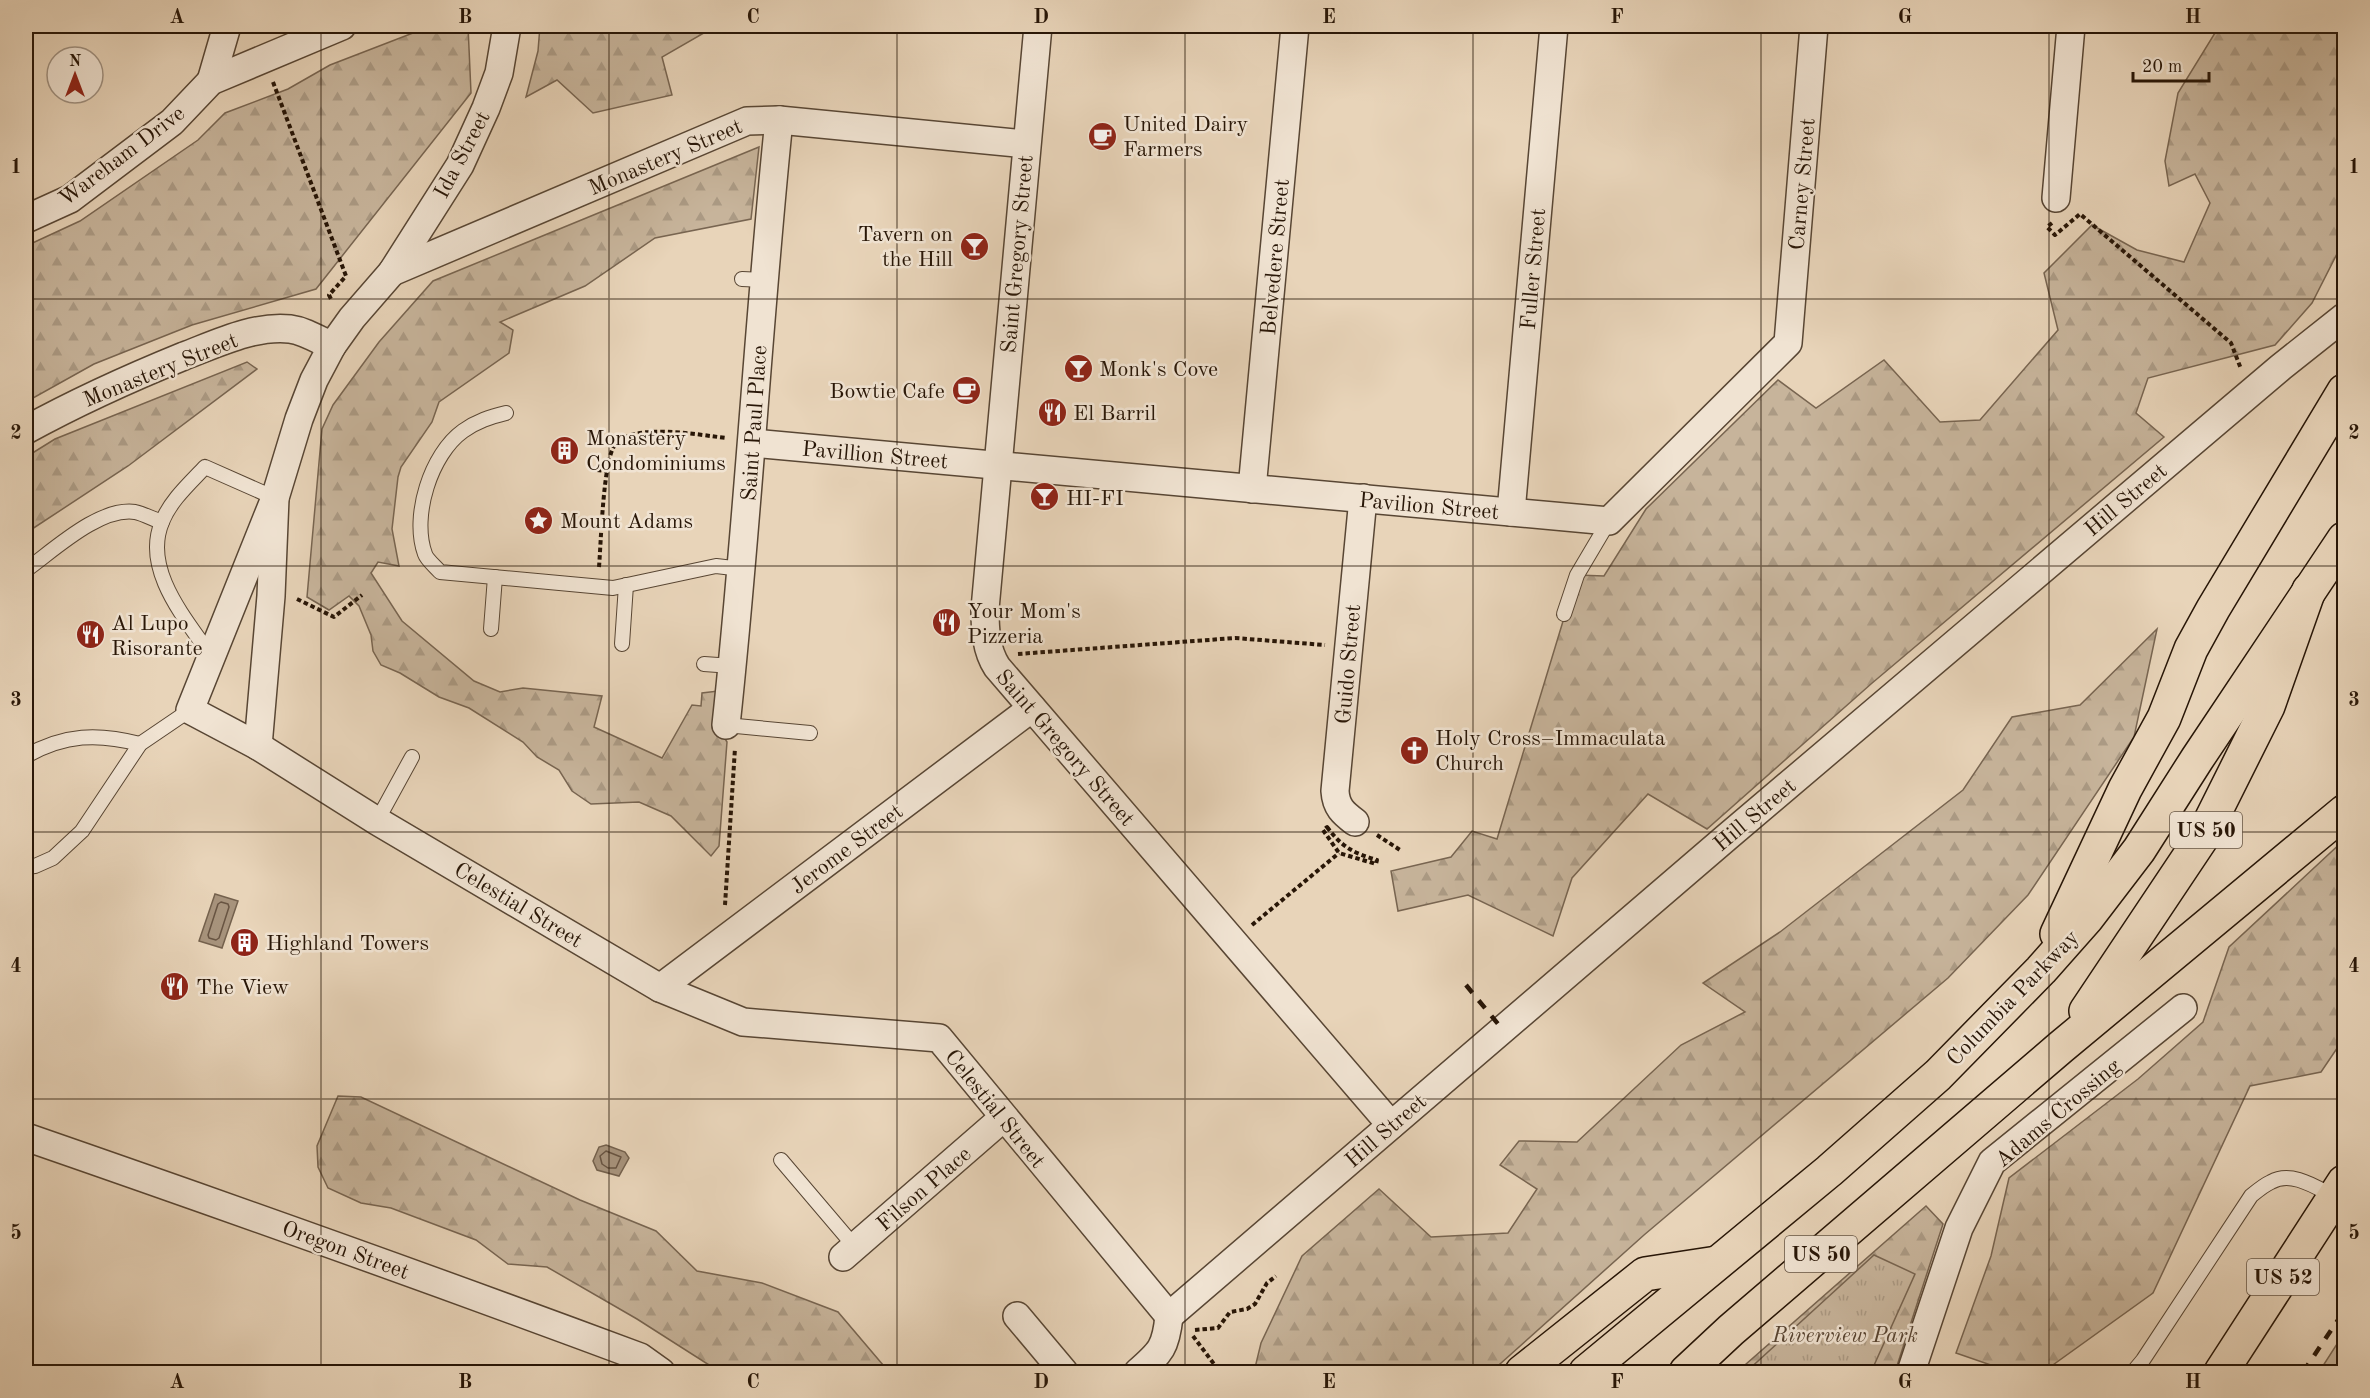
<svg xmlns="http://www.w3.org/2000/svg" width="2370" height="1398" font-family="'Old Standard TT',serif">
<defs>
<pattern id="forest-firs" width="22" height="20" patternUnits="userSpaceOnUse" patternTransform="scale(1.5)"><rect width="22" height="20" fill="#c7b49b"/><path d="M5 1l3.5 6h-7zM16 11l3.5 6h-7z" fill="#ab9a84"/></pattern>
<pattern id="park-tufts" width="24" height="20" patternUnits="userSpaceOnUse" patternTransform="scale(1.5)"><rect width="24" height="20" fill="#c7b49b"/><path d="M3 7l-1-3M5 7V3M7 7l1-3M15 17l-1-3M17 17v-4M19 17l1-3" fill="none" stroke="#ab9a84"/></pattern>
</defs>
<rect width="100%" height="100%" fill="#e8d4b9"/>
<filter id="stains"><feTurbulence type="fractalNoise" baseFrequency=".00333" numOctaves="4"/><feColorMatrix values="0 0 0 0 .2 0 0 0 0 .09 0 0 0 0 .02 0 0 0 .5 -.17"/></filter>
<radialGradient id="worn" r=".72"><stop offset=".6" stop-color="#630" stop-opacity="0"/><stop offset="1" stop-color="#630" stop-opacity=".3"/></radialGradient>
<!-- forest -->
<g fill="url(#forest-firs)" stroke="#786551" stroke-width="1.5">
<path d="M 431,26 L 468,26 L 471,93 L 316,289 L 192,325 L 94,364 L 26,402 L 26,246 L 80,221 L 198,140 L 225,113 L 288,89 L 330,65 Z"/>
<path d="M 540,26 L 716,26 L 662,57 L 672,95 L 593,113 L 557,80 L 526,97 L 538,51 Z"/>
<path d="M 2217,26 L 2344,26 L 2344,240 L 2312,303 L 2275,345 L 2148,378 L 2136,413 L 2164,437 L 1871,684 L 1707,829 L 1648,794 L 1572,878 L 1553,936 L 1468,895 L 1398,911 L 1391,871 L 1451,857 L 1472,831 L 1497,839 L 1577,575 L 1604,576 L 1646,509 L 1778,380 L 1816,408 L 1884,360 L 1940,422 L 1980,420 L 2058,330 L 2044,273 L 2092,225 L 2137,250 L 2184,262 L 2210,203 L 2195,174 L 2169,186 L 2165,161 L 2178,93 L 2215,33 Z"/>
<path d="M 759,147 L 751,219 L 655,238 L 585,286 L 500,322 L 513,330 L 509,353 L 439,402 L 432,422 L 401,467 L 398,477 L 392,529 L 399,566 L 378,562 L 371,573 L 402,621 L 474,681 L 500,692 L 523,688 L 602,696 L 594,727 L 662,758 L 692,705 L 701,706 L 702,693 L 718,691 L 721,732 L 727,742 L 719,846 L 711,856 L 671,816 L 639,802 L 591,804 L 572,791 L 559,770 L 537,757 L 523,742 L 469,708 L 439,697 L 400,673 L 381,665 L 373,651 L 371,635 L 359,606 L 349,596 L 329,610 L 307,597 L 322,429 L 333,405 L 379,342 L 433,281 Z"/>
<path d="M 247,362 L 257,369 L 128,466 L 26,533 L 26,457 L 55,439 Z"/>
<path d="M 2157,629 L 2134,737 L 2028,895 L 1948,978 L 1644,1235 L 1491,1372 L 1254,1372 L 1261,1343 L 1302,1256 L 1379,1189 L 1431,1237 L 1508,1233 L 1537,1189 L 1500,1165 L 1519,1141 L 1577,1142 L 1681,1045 L 1745,1012 L 1703,983 L 1780,932 L 1963,790 L 2012,717 L 2080,705 Z"/>
<path d="M 2344,840 L 2344,1038 L 2321,1072 L 2250,1086 L 2153,1293 L 2043,1372 L 2011,1372 L 1956,1353 L 1991,1256 L 2009,1178 L 2138,1079 L 2203,1022 L 2229,947 Z"/>
<path d="M 338,1096 L 361,1097 L 580,1200 L 656,1231 L 697,1271 L 762,1283 L 838,1312 L 889,1372 L 808,1372 L 804,1371 L 799,1372 L 720,1372 L 637,1319 L 547,1267 L 508,1264 L 476,1240 L 391,1208 L 361,1203 L 328,1188 L 318,1167 L 317,1146 Z"/>
<path d="M 1926,1206 L 1943,1224 L 1895,1372 L 1737,1372 Z"/>
</g>
<!-- park -->
<g fill="url(#park-tufts)" stroke="#786551" stroke-width="1.5">
<path d="M 1874,1255 L 1915,1274 L 1871,1372 L 1746,1372 Z"/>
<path d="M 2344,1333 L 2344,1372 L 2319,1372 Z"/>
</g>
<!-- water -->
<g fill="#a7937c" stroke="#74614d" stroke-width="1.5">
<path d="M 215,894 L 238,901 L 222,948 L 199,941 Z"/>
<path d="M 606,1145 L 625,1152 L 629,1158 L 619,1176 L 597,1170 L 593,1161 L 599,1147 Z"/>
</g>
<g fill="none" stroke-linecap="round" stroke-linejoin="round">
<!-- shore -->
<g stroke="#685442" stroke-width="1.5">
<path d="M 221,902 L 228,904 L 229,907 L 219,938 L 216,940 L 209,938 L 208,935 L 218,904 Z"/>
<path d="M 606,1151 L 621,1157 L 616,1168 L 608,1168 L 602,1164 L 600,1156 Z"/>
</g>
<defs>
<g id="service">
<path d="M 742,279 L 764,280"/>
<path d="M 506,413 C 490,417 477,421 463,431 C 431,454 411,516 425,554 C 427,560 435,566 440,572 L 613,588 L 716,566 L 742,569"/>
<path d="M 26,570 C 54,550 99,507 135,512 C 144,514 153,519 162,522"/>
<path d="M 1564,614 L 1577,575 L 1609,521"/>
<path d="M 491,629 L 495,577"/>
<path d="M 622,644 L 626,585"/>
<path d="M 211,656 C 186,619 142,570 162,522 C 170,501 190,483 205,467 L 275,498"/>
<path d="M 704,664 L 732,666"/>
<path d="M 726,725 L 810,733"/>
<path d="M 26,756 C 65,734 98,733 140,744"/>
<path d="M 377,821 L 412,757"/>
<path d="M 26,867 L 35,866 L 53,858 L 82,831 L 140,744 L 190,710"/>
<path d="M 781,1160 L 855,1247"/>
<path d="M 2133,1372 L 2143,1360 L 2251,1196 C 2257,1191 2264,1185 2271,1182 C 2292,1170 2317,1188 2335,1197"/>
</g>
<g id="minor">
<path d="M 1038,26 L 985,609 C 985,630 986,650 997,667 L 1391,1125"/>
<path d="M 211,81 L 227,26"/>
<path d="M 2056,198 L 2071,26"/>
<path d="M 26,219 L 70,199 L 172,122 L 211,81 L 342,26"/>
<path d="M 392,272 L 747,121 L 779,120 L 1026,144"/>
<path d="M 26,430 C 77,402 130,378 184,356 C 216,344 254,325 290,329 C 305,331 319,340 332,346"/>
<path d="M 752,443 L 1609,521 L 1788,343 L 1814,26"/>
<path d="M 1252,489 L 1295,26"/>
<path d="M 275,498 L 190,710 L 258,746 L 377,821 L 660,988 L 743,1022 L 939,1038 L 1169,1316"/>
<path d="M 1511,512 L 1554,26"/>
<path d="M 726,725 C 748,524 758,322 779,120"/>
<path d="M 258,746 L 271,596 L 275,498 L 299,419 L 314,380 L 332,346 L 352,318 L 392,272 L 460,165 L 486,108 L 499,73 L 507,26"/>
<path d="M 1355,822 C 1343,813 1336,807 1335,791 L 1363,498"/>
<path d="M 660,988 L 1032,708"/>
<path d="M 26,1137 C 231,1208 436,1281 640,1357 L 661,1372"/>
<path d="M 843,1257 L 1003,1118"/>
<path d="M 1017,1316 L 1064,1372"/>
<path d="M 1169,1316 L 1727,837 L 2281,367 L 2344,317"/>
<path d="M 1138,1372 C 1161,1352 1166,1347 1169,1316"/>
<path d="M 1911,1372 L 1959,1228 L 1992,1162 L 2183,1008"/>
</g>
<path id="primary" d="M 2221,1372 L 2344,1182"/>
<g id="trunk">
<path d="M 2057,934 L 2125,789 L 2164,718 L 2191,649 L 2213,609 L 2344,391"/>
<path d="M 1586,1372 L 1829,1171 L 1938,1075 L 2041,970 L 2087,918 L 2139,850 L 2197,759 L 2344,539"/>
</g>
<g id="motorway">
<path d="M 2086,1011 L 2203,836 L 2268,706 L 2309,590"/>
<path d="M 1522,1372 L 1645,1274 L 1717,1263"/>
<path d="M 1686,1372 L 1731,1330 L 2061,1047 L 2344,812"/>
</g>
</defs>
<!-- service casing -->
<use href="#service" stroke="#584634" stroke-width="16"/>
<!-- minor casing -->
<use href="#minor" stroke="#584634" stroke-width="30"/>
<!-- primary casing -->
<use href="#primary" stroke="#281607" stroke-width="36"/>
<!-- trunk casing -->
<use href="#trunk" stroke="#281607" stroke-width="36"/>
<!-- motorway casing -->
<use href="#motorway" stroke="#281607" stroke-width="36"/>
<!-- path -->
<g stroke="#281607" stroke-width="4" stroke-dasharray="4.5 3" stroke-linecap="butt">
<path d="M 273,82 L 346,276 L 329,295 L 332,301"/>
<path d="M 2052,223 L 2047,227 L 2055,235 L 2080,214 L 2231,343 L 2241,369"/>
<path d="M 597,470 L 607,471"/>
<path d="M 599,567 C 601,544 603,459 615,445 C 633,422 699,435 726,438"/>
<path d="M 297,599 L 334,617 L 362,595"/>
<path d="M 1018,654 L 1235,638 L 1325,645"/>
<path d="M 1327,827 C 1342,847 1353,853 1377,860 L 1376,864 L 1339,853 L 1323,830 Z"/>
<path d="M 1377,835 L 1400,850"/>
<path d="M 725,905 L 735,748"/>
<path d="M 1252,925 L 1339,853"/>
<path d="M 1195,1330 L 1218,1328 L 1230,1312 L 1247,1309 L 1255,1304 L 1267,1283 L 1276,1276"/>
<path d="M 1193,1336 L 1220,1372"/>
</g>
<!-- service -->
<use href="#service" stroke="#f0e3d2" stroke-width="14"/>
<!-- minor -->
<use href="#minor" stroke="#f0e3d2" stroke-width="27"/>
<!-- primary -->
<use href="#primary" stroke="#e8d4b9" stroke-width="33"/>
<!-- trunk -->
<use href="#trunk" stroke="#e8d4b9" stroke-width="33"/>
<!-- motorway -->
<use href="#motorway" stroke="#e8d4b9" stroke-width="33"/>
<!-- rail -->
<g stroke="#281607" stroke-width="4.5" stroke-dasharray="10 10" stroke-linecap="butt">
<path d="M 1466,985 L 1503,1030"/>
<path d="M 2303,1372 L 2344,1311"/>
</g>
</g>
<!-- grid -->
<path fill="none" stroke="#281607" stroke-width="1.5" stroke-opacity="0.55" d="M 321,26 L 321,1372M 609,26 L 609,1372M 897,26 L 897,1372M 1185,26 L 1185,1372M 1473,26 L 1473,1372M 1761,26 L 1761,1372M 2049,26 L 2049,1372M 26,299 L 2344,299M 26,566 L 2344,566M 26,832 L 2344,832M 26,1099 L 2344,1099"/>
<!-- icons -->
<defs>
<symbol id="cafe-disc" viewBox="-11 -11 22 22"><circle r="9.5" fill="#8f2418" stroke="#f0e3d2"/><path d="M-5.5-4.5H6V0H3Q3 3.5 0 3.5H-2.5Q-5.5 3.5-5.5 0ZM3-3.2v2h1.7v-2ZM-6 4.5H4V6H-6Z" fill="#fff"/></symbol>
<symbol id="bar-disc" viewBox="-11 -11 22 22"><circle r="9.5" fill="#8f2418" stroke="#f0e3d2"/><path d="M-6-5H6L.8 .8V4.5H3.5V6h-7V4.5H-.8V.8Z" fill="#fff"/></symbol>
<symbol id="restaurant-disc" viewBox="-11 -11 22 22"><circle r="9.5" fill="#8f2418" stroke="#f0e3d2"/><path d="M-5-6h1v4h1v-4h1v4h1v-4h1v5L-1.5 .5V6h-2V.5L-5-1ZM5-6V6H3V1.5H1.5Q1.5-4 5-6Z" fill="#fff"/></symbol>
<symbol id="building-disc" viewBox="-11 -11 22 22"><circle r="9.5" fill="#8f2418" stroke="#f0e3d2"/><path d="M-4-6H4V6H1V3H-1V6H-4ZM-2.5-4.3h1.7v1.8h-1.7ZM.8-4.3h1.7v1.8H.8ZM-2.5-1h1.7V.8h-1.7ZM.8-1h1.7V.8H.8Z" fill="#fff"/></symbol>
<symbol id="sight-disc" viewBox="-11 -11 22 22"><circle r="9.5" fill="#8f2418" stroke="#f0e3d2"/><path d="M0-6L1.8-2.2L6-1.7L2.9 1.2L3.7 5.4L0 3.3L-3.7 5.4L-2.9 1.2L-6-1.7L-1.8-2.2Z" fill="#fff"/></symbol>
<symbol id="church-disc" viewBox="-11 -11 22 22"><circle r="9.5" fill="#8f2418" stroke="#f0e3d2"/><path d="M-1.2-6h2.4v3.5h3.3v2.4h-3.3V6h-2.4V-.1h-3.3v-2.4h3.3Z" fill="#fff"/></symbol>
</defs>
<g fill-rule="evenodd">
<use href="#cafe-disc" x="1086" y="120" width="33" height="33"/>
<use href="#bar-disc" x="958" y="230" width="33" height="33"/>
<use href="#bar-disc" x="1062" y="352" width="33" height="33"/>
<use href="#cafe-disc" x="950" y="374" width="33" height="33"/>
<use href="#restaurant-disc" x="1036" y="396" width="33" height="33"/>
<use href="#building-disc" x="548" y="434" width="33" height="33"/>
<use href="#bar-disc" x="1028" y="480" width="33" height="33"/>
<use href="#sight-disc" x="522" y="504" width="33" height="33"/>
<use href="#restaurant-disc" x="930" y="606" width="33" height="33"/>
<use href="#restaurant-disc" x="74" y="618" width="33" height="33"/>
<use href="#church-disc" x="1398" y="734" width="33" height="33"/>
<use href="#building-disc" x="228" y="926" width="33" height="33"/>
<use href="#restaurant-disc" x="158" y="970" width="33" height="33"/>
</g>
<g text-anchor="middle" stroke-width="5" stroke-linejoin="round" paint-order="stroke">
<!-- shield labels -->
<g fill="#f0e3d2" stroke="#645444" stroke-width="1.5">
<rect x="2170" y="812" width="72" height="36" rx="4.5"/>
<rect x="1785" y="1236" width="72" height="36" rx="4.5"/>
<rect x="2247" y="1259" width="72" height="36" rx="4.5"/>
</g>
<g font-size="21" font-weight="bold" fill="#281607">
<text x="2206" y="837">US 50</text>
<text x="1821" y="1261">US 50</text>
<text x="2283" y="1284">US 52</text>
</g>
<!-- poi labels -->
<g font-size="22" fill="#281607" stroke="#f0e3d2" text-anchor="start">
<text x="1123" y="131">United Dairy<tspan x="1123" dy="25">Farmers</tspan></text>
<text x="953" y="241" text-anchor="end">Tavern on<tspan x="953" dy="25">the Hill</tspan></text>
<text x="1099" y="376">Monk's Cove</text>
<text x="945" y="398" text-anchor="end">Bowtie Cafe</text>
<text x="1073" y="420">El Barril</text>
<text x="586" y="445">Monastery<tspan x="586" dy="25">Condominiums</tspan></text>
<text x="1066" y="505">HI-FI</text>
<text x="560" y="528">Mount Adams</text>
<text x="967" y="618">Your Mom's<tspan x="967" dy="25">Pizzeria</tspan></text>
<text x="111" y="630">Al Lupo<tspan x="111" dy="25">Risorante</tspan></text>
<text x="1435" y="745">Holy Cross–Immaculata<tspan x="1435" dy="25">Church</tspan></text>
<text x="266" y="950">Highland Towers</text>
<text x="196" y="994">The View</text>
</g>
<!-- street labels -->
<g font-size="22" fill="#281607" stroke="#f0e3d2">
<text transform="translate(461 154) rotate(-62)" y="8">Ida Street</text>
<text transform="translate(121 155) rotate(-37)" y="8">Wareham Drive</text>
<text transform="translate(665 156) rotate(-23)" y="8">Monastery Street</text>
<text transform="translate(1801 184) rotate(-85)" y="8">Carney Street</text>
<text transform="translate(1016 254) rotate(-85)" y="8">Saint Gregory Street</text>
<text transform="translate(1274 257) rotate(-85)" y="8">Belvedere Street</text>
<text transform="translate(1532 269) rotate(-85)" y="8">Fuller Street</text>
<text transform="translate(160 369) rotate(-22)" y="8">Monastery Street</text>
<text transform="translate(753 423) rotate(-86)" y="8">Saint Paul Place</text>
<text transform="translate(875 454) rotate(5)" y="8">Pavillion Street</text>
<text transform="translate(2125 499) rotate(-40)" y="8">Hill Street</text>
<text transform="translate(1429 505) rotate(5)" y="8">Pavilion Street</text>
<text transform="translate(1347 664) rotate(-85)" y="8">Guido Street</text>
<text transform="translate(1066 747) rotate(49)" y="8">Saint Gregory Street</text>
<text transform="translate(1754 814) rotate(-40)" y="8">Hill Street</text>
<text transform="translate(846 848) rotate(-37)" y="8">Jerome Street</text>
<text transform="translate(519 904) rotate(31)" y="8">Celestial Street</text>
<text transform="translate(2012 997) rotate(-46)" y="8">Columbia Parkway</text>
<text transform="translate(996 1108) rotate(51)" y="8">Celestial Street</text>
<text transform="translate(2057 1112) rotate(-40)" y="8">Adams Crossing</text>
<text transform="translate(1385 1130) rotate(-41)" y="8">Hill Street</text>
<text transform="translate(923 1188) rotate(-41)" y="8">Filson Place</text>
<text transform="translate(346 1249) rotate(20)" y="8">Oregon Street</text>
</g>
<!-- park labels -->
<g font-size="22" font-style="italic" fill="#584533" stroke="#f0e3d2">
<text x="1845" y="1342">Riverview Park</text>
</g>
</g>
<!-- margin -->
<rect width="2370" height="1398" fill="none" stroke="#e8d4b9" stroke-width="66"/>
<!-- north arrow -->
<g transform="translate(75 75)"><circle r="28" fill="#f0e3d2" stroke="#a09181" stroke-width="1.5"/>
<path d="M0-4.5L10 22L0 15L-10 22Z" fill="#8f2418"/>
<text y="-9" font-size="16" font-weight="bold" text-anchor="middle" fill="#281607">N</text>
</g>
<!-- scale -->
<path d="M2133 72v9h76v-9" fill="none" stroke="#281607" stroke-width="3"/>
<text x="2142" y="72" font-size="18" fill="#281607" stroke="#f0e3d2" stroke-width="4.5" paint-order="stroke">20 m</text>
<rect x="33" y="33" width="2304" height="1332" fill="none" stroke="#281607" stroke-width="2"/>
<g font-size="20" text-anchor="middle" font-weight="bold" fill="#281607">
<text x="177" y="23">A</text>
<text x="465" y="23">B</text>
<text x="753" y="23">C</text>
<text x="1041" y="23">D</text>
<text x="1329" y="23">E</text>
<text x="1617" y="23">F</text>
<text x="1905" y="23">G</text>
<text x="2193" y="23">H</text>
<text x="16" y="173">1</text>
<text x="2354" y="173">1</text>
<text x="16" y="439">2</text>
<text x="2354" y="439">2</text>
<text x="16" y="706">3</text>
<text x="2354" y="706">3</text>
<text x="16" y="972">4</text>
<text x="2354" y="972">4</text>
<text x="16" y="1239">5</text>
<text x="2354" y="1239">5</text>
<text x="177" y="1388">A</text>
<text x="465" y="1388">B</text>
<text x="753" y="1388">C</text>
<text x="1041" y="1388">D</text>
<text x="1329" y="1388">E</text>
<text x="1617" y="1388">F</text>
<text x="1905" y="1388">G</text>
<text x="2193" y="1388">H</text>
</g>
<rect width="100%" height="100%" filter="url(#stains)"/>
<rect width="100%" height="100%" fill="url(#worn)"/>
</svg>
